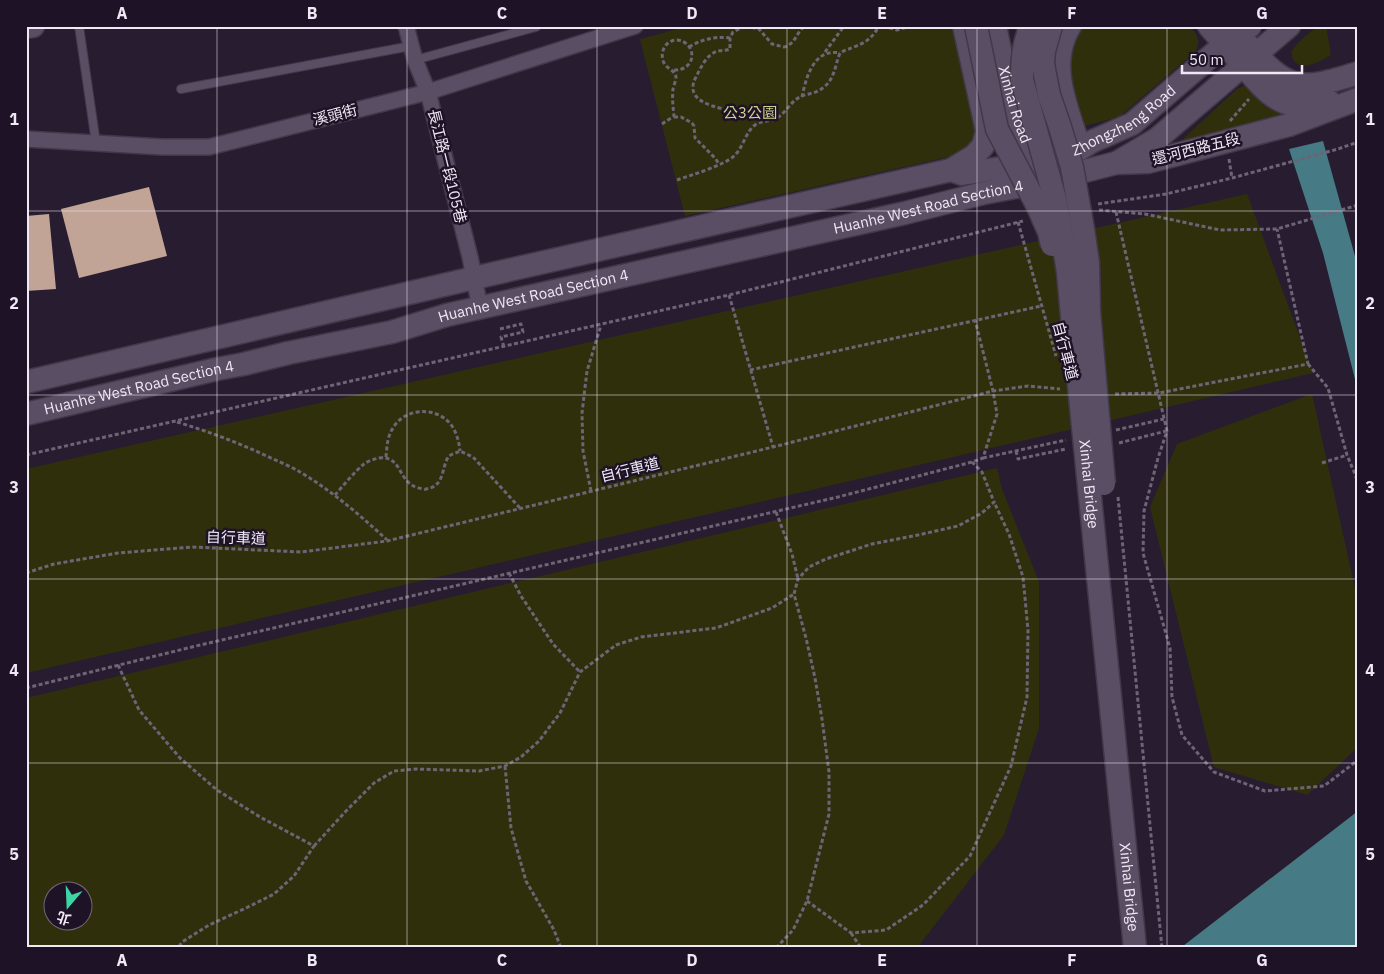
<svg xmlns="http://www.w3.org/2000/svg" width="1384" height="974" font-family="'IBM Plex Sans','Noto Sans TC',sans-serif">
<rect width="100%" height="100%" fill="#281d30"/>
<!-- green -->
<g fill="#2f300b" fill-rule="evenodd">
<path d="M 689,26 L 959,26 L 980,115 L 975,142 L 957,155 L 685,216 L 640,39 Z"/>
<path d="M 1075,26 L 1190,26 C 1197,36 1201,39 1196,51 L 1119,117 L 1083,126 L 1067,78 Z"/>
<path d="M 1318,26 L 1326,26 L 1331,55 C 1322,60 1305,71 1295,62 C 1293,59 1291,55 1292,51 C 1296,43 1310,32 1318,26 Z"/>
<path d="M 1244,86 L 1252,86 L 1293,113 L 1182,142 L 1184,138 L 1237,89 Z"/>
<path d="M 1247,194 L 1313,373 L 26,673 L 26,469 Z"/>
<path d="M 1312,394 L 1358,602 L 1358,747 L 1307,795 L 1214,767 L 1150,507 L 1177,444 Z"/>
<path d="M 997,468 L 1002,489 L 1039,582 L 1039,728 L 1004,835 L 917,948 L 26,948 L 26,698 ZM 52,892 L 82,892 L 82,922 L 52,922 Z"/>
</g>
<!-- water -->
<g fill="#467a84">
<path d="M 1323,141 L 1358,267 L 1358,391 L 1323,253 L 1289,149 Z"/>
<path d="M 1358,811 L 1358,948 L 1175,948 L 1183,946 Z"/>
</g>
<!-- building -->
<g fill="#c1a496">
<path d="M 149,187 L 167,256 L 79,278 L 61,209 Z"/>
<path d="M 49,214 L 56,289 L 26,291 L 26,216 Z"/>
</g>
<g fill="none" stroke-linecap="round" stroke-linejoin="round">
<defs>
<g id="lane">
<path d="M 79,26 L 96,143"/>
<path d="M 415,60 L 536,27"/>
<path d="M 181,89 L 411,46"/>
</g>
<g id="street">
<path d="M 406,26 L 415,60 L 428,92 L 470,257 L 480,308"/>
<path d="M 26,139 L 163,147 L 209,147 L 428,92 L 635,26"/>
</g>
<g id="secondary">
<path id="s1" d="M 995,26 L 1005,74 L 1018,121 L 1040,176"/>
<path d="M 1070,26 C 1046,65 1068,110 1080,149"/>
<path d="M 1209,26 C 1220,39 1231,51 1242,64 C 1257,81 1271,102 1296,105 C 1306,106 1319,102 1330,102"/>
<path d="M 26,27 L 33,26"/>
<path d="M 1246,43 C 1288,91 1298,92 1358,73"/>
<path d="M 1118,162 L 1157,139 L 1289,26"/>
<path d="M 951,170 L 974,156 L 983,146 L 987,131 L 964,26"/>
<path id="s2" d="M 26,382 L 474,278 L 951,170 L 962,174 L 1034,163 L 1080,149 L 1093,141 L 1132,124 L 1225,44 L 1250,26"/>
<path id="s3" d="M 26,414 L 217,369 L 244,364 L 288,353 L 392,332 L 447,315 L 905,213 L 984,193 L 1042,182 L 1116,163 L 1148,162 L 1289,125 L 1358,99"/>
</g>
</defs>
<!-- lane casing -->
<use href="#lane" stroke="#413849" stroke-width="10"/>
<!-- street casing -->
<use href="#street" stroke="#413849" stroke-width="18"/>
<!-- secondary casing -->
<use href="#secondary" stroke="#413849" stroke-width="25"/>
<!-- path -->
<g stroke="#6d6475" stroke-width="3" stroke-dasharray="4 2.5" stroke-linecap="butt">
<path d="M 745,26 L 733,32 L 730,38 L 730,49 C 725,51 722,50 718,51 C 707,54 701,67 696,77 C 679,108 736,110 754,115 C 759,116 764,118 769,120"/>
<path d="M 745,26 L 759,29 L 772,44 L 784,47 C 796,44 796,32 805,26"/>
<path d="M 883,26 L 897,30 L 911,26"/>
<path d="M 689,47 C 702,39 716,36 730,38"/>
<path d="M 825,52 L 844,26"/>
<path d="M 802,97 C 806,77 814,48 840,53"/>
<path d="M 674,117 L 681,117 L 692,123 L 694,126 L 695,138 L 715,158 L 719,164"/>
<path d="M 1230,121 L 1249,99"/>
<path d="M 662,124 L 674,116 C 673,107 672,98 673,89 C 674,85 676,80 676,77 C 675,70 667,69 664,63 C 659,53 665,40 677,40 C 697,42 698,71 673,70"/>
<path d="M 1229,159 L 1232,178"/>
<path d="M 677,180 C 691,175 723,166 734,156 C 743,148 745,133 755,125 C 762,120 770,122 777,118 C 786,113 791,101 800,97 C 805,94 812,94 818,91 C 835,82 834,68 840,53 C 857,44 868,46 879,26"/>
<path d="M 1098,204 L 1166,194 L 1232,178 L 1338,149 L 1358,142"/>
<path d="M 1099,210 L 1145,214 L 1220,230 L 1277,229 L 1358,205"/>
<path d="M 1116,212 L 1167,431 L 1158,458 L 1144,511 L 1143,553 L 1170,648 L 1172,697 L 1182,735 L 1214,772 L 1265,791 L 1324,786 L 1358,760"/>
<path d="M 1018,222 L 1056,356"/>
<path d="M 729,295 L 773,447"/>
<path d="M 500,329 L 521,324 L 523,332 L 501,337 L 504,347"/>
<path d="M 1308,364 L 1328,388 L 1347,455 L 1355,474 L 1358,484"/>
<path d="M 750,370 L 1041,306"/>
<path d="M 1115,394 L 1159,393 L 1308,364 L 1277,229"/>
<path d="M 177,422 C 210,432 242,444 273,459 C 282,463 292,467 300,472 C 332,491 360,515 387,540"/>
<path d="M 1116,430 L 1164,419"/>
<path d="M 1119,443 L 1166,431"/>
<path d="M 1016,451 L 1018,459 L 1066,449"/>
<path d="M 26,455 L 729,295 L 1023,221"/>
<path d="M 386,457 C 387,447 387,437 393,428 C 405,407 438,406 452,426 C 457,434 459,442 460,451"/>
<path d="M 983,458 L 1066,440"/>
<path d="M 1322,463 L 1347,455"/>
<path d="M 591,491 L 583,451 L 582,413 L 587,371 L 601,325"/>
<path d="M 335,495 C 343,486 355,471 364,464 C 368,461 374,459 379,458 C 403,455 397,483 419,488 C 420,488 425,490 426,489 C 446,486 441,466 449,456 C 452,454 456,453 460,451 L 473,457 L 520,508"/>
<path d="M 1118,497 L 1162,948"/>
<path d="M 776,512 L 792,554 L 798,579"/>
<path d="M 26,573 L 54,564 L 118,553 L 192,547 L 301,552 L 387,541 L 773,447 L 993,391 L 1028,386 L 1060,389"/>
<path d="M 509,573 L 521,596 L 553,644 L 580,672"/>
<path d="M 118,665 L 139,710 L 180,758 L 217,790 L 260,817 L 314,846 L 294,876 L 274,894 L 246,908 L 209,925 L 182,942 L 178,948"/>
<path d="M 26,688 L 196,646 L 838,497 L 972,462 L 983,458 L 997,414 L 993,391 L 975,320"/>
<path d="M 505,766 L 511,828 L 526,881 L 554,930 L 561,948"/>
<path d="M 314,846 L 346,811 L 374,783 L 394,771 L 416,769 L 479,771 L 505,766 L 521,757 L 539,741 L 560,713 L 580,672 L 616,645 L 641,637 L 716,628 L 772,608 L 794,594"/>
<path d="M 807,901 L 851,933 L 886,930 L 923,905 L 970,856 L 1011,766 L 1027,697 L 1028,630 L 1023,577 L 1009,534 L 994,502"/>
<path d="M 851,933 L 861,948"/>
<path d="M 776,948 L 793,930 L 807,901 L 829,814 L 829,772 L 822,719 L 815,678 L 806,638 L 794,594 L 798,579 L 809,567 L 826,559 L 872,544 L 918,535 L 958,526 L 982,513 L 994,502 L 982,472 L 972,462"/>
</g>
<!-- lane -->
<use href="#lane" stroke="#5a4e65" stroke-width="8"/>
<!-- street -->
<use href="#street" stroke="#5a4e65" stroke-width="15"/>
<!-- secondary -->
<use href="#secondary" stroke="#5a4e65" stroke-width="22"/>
<defs>
<g id="secondary-bridge">
<path d="M 976,26 L 997,129 L 1038,207 L 1049,232 L 1052,245"/>
<path id="s4" d="M 1031,26 C 1023,44 1022,61 1022,80 L 1055,199 L 1062,235 L 1068,272 L 1072,316 L 1135,948"/>
<path d="M 1051,26 L 1044,51 L 1043,64 L 1049,95 L 1060,127 L 1072,167 L 1083,229 L 1088,263 L 1089,311 L 1104,484"/>
</g>
</defs>
<!-- secondary-bridge casing -->
<use href="#secondary-bridge" stroke="#413849" stroke-width="25" stroke-linecap="butt"/>
<!-- secondary-bridge -->
<use href="#secondary-bridge" stroke="#5a4e65" stroke-width="22"/>
</g>
<!-- grid -->
<path fill="none" stroke="#efe8f5" stroke-width="1" stroke-opacity="0.55" d="M 217,26 L 217,948M 407,26 L 407,948M 597,26 L 597,948M 787,26 L 787,948M 977,26 L 977,948M 1167,26 L 1167,948M 26,211 L 1358,211M 26,395 L 1358,395M 26,579 L 1358,579M 26,763 L 1358,763"/>
<g text-anchor="middle" stroke-width="5" stroke-linejoin="round" paint-order="stroke">
<!-- street labels -->
<g font-size="15" fill="#efe8f5" stroke="#1e1326">
<text dy="5" stroke="none"><textPath href="#s1" startOffset="81">Xinhai Road</textPath></text>
<text transform="translate(335 115) rotate(-14)" y="5">溪頭街</text>
<text dy="5" stroke="none"><textPath href="#s2" startOffset="1134">Zhongzheng Road</textPath></text>
<text transform="translate(1196 149) rotate(-14)" y="5">還河西路五段</text>
<text transform="translate(447 166) rotate(76)" y="5">長江路一段105巷</text>
<text dy="5" stroke="none"><textPath href="#s3" startOffset="926">Huanhe West Road Section 4</textPath></text>
<text dy="5" stroke="none"><textPath href="#s3" startOffset="521">Huanhe West Road Section 4</textPath></text>
<text transform="translate(1065 351) rotate(75)" y="5">自行車道</text>
<text dy="5" stroke="none"><textPath href="#s3" startOffset="116">Huanhe West Road Section 4</textPath></text>
<text transform="translate(630 470) rotate(-14)" y="5">自行車道</text>
<text dy="5" stroke="none"><textPath href="#s4" startOffset="466">Xinhai Bridge</textPath></text>
<text transform="translate(236 538) rotate(2)" y="5">自行車道</text>
<text dy="5" stroke="none"><textPath href="#s4" startOffset="871">Xinhai Bridge</textPath></text>
</g>
<!-- park labels -->
<g font-size="15" fill="#d0d38f" stroke="#1e1326">
<text x="750" y="118">公3公園</text>
</g>
</g>
<!-- border -->
<rect width="1384" height="974" fill="none" stroke="#1e1326" stroke-width="55"/>
<!-- north arrow -->
<g transform="translate(68 906) rotate(199)"><circle r="24" fill="#1e1326" stroke="#726879"/>
<path d="M0-4L9 19L0 12L-9 19Z" fill="#3ed4a3"/>
<text y="-8" font-size="14" font-weight="bold" text-anchor="middle" fill="#efe8f5">北</text>
</g>
<!-- scale -->
<path d="M1182 65v8h120v-8" fill="none" stroke="#efe8f5" stroke-width="2.5"/>
<text x="1189" y="65" font-size="15" fill="#efe8f5" stroke="#1e1326" stroke-width="4" paint-order="stroke">50 m</text>
<rect x="28" y="28" width="1328" height="918" fill="none" stroke="#efe8f5" stroke-width="2"/>
<g font-size="16" text-anchor="middle" font-weight="bold" fill="#efe8f5">
<text x="122" y="19">A</text>
<text x="312" y="19">B</text>
<text x="502" y="19">C</text>
<text x="692" y="19">D</text>
<text x="882" y="19">E</text>
<text x="1072" y="19">F</text>
<text x="1262" y="19">G</text>
<text x="14" y="125">1</text>
<text x="1370" y="125">1</text>
<text x="14" y="309">2</text>
<text x="1370" y="309">2</text>
<text x="14" y="493">3</text>
<text x="1370" y="493">3</text>
<text x="14" y="676">4</text>
<text x="1370" y="676">4</text>
<text x="14" y="860">5</text>
<text x="1370" y="860">5</text>
<text x="122" y="966">A</text>
<text x="312" y="966">B</text>
<text x="502" y="966">C</text>
<text x="692" y="966">D</text>
<text x="882" y="966">E</text>
<text x="1072" y="966">F</text>
<text x="1262" y="966">G</text>
</g>
</svg>
